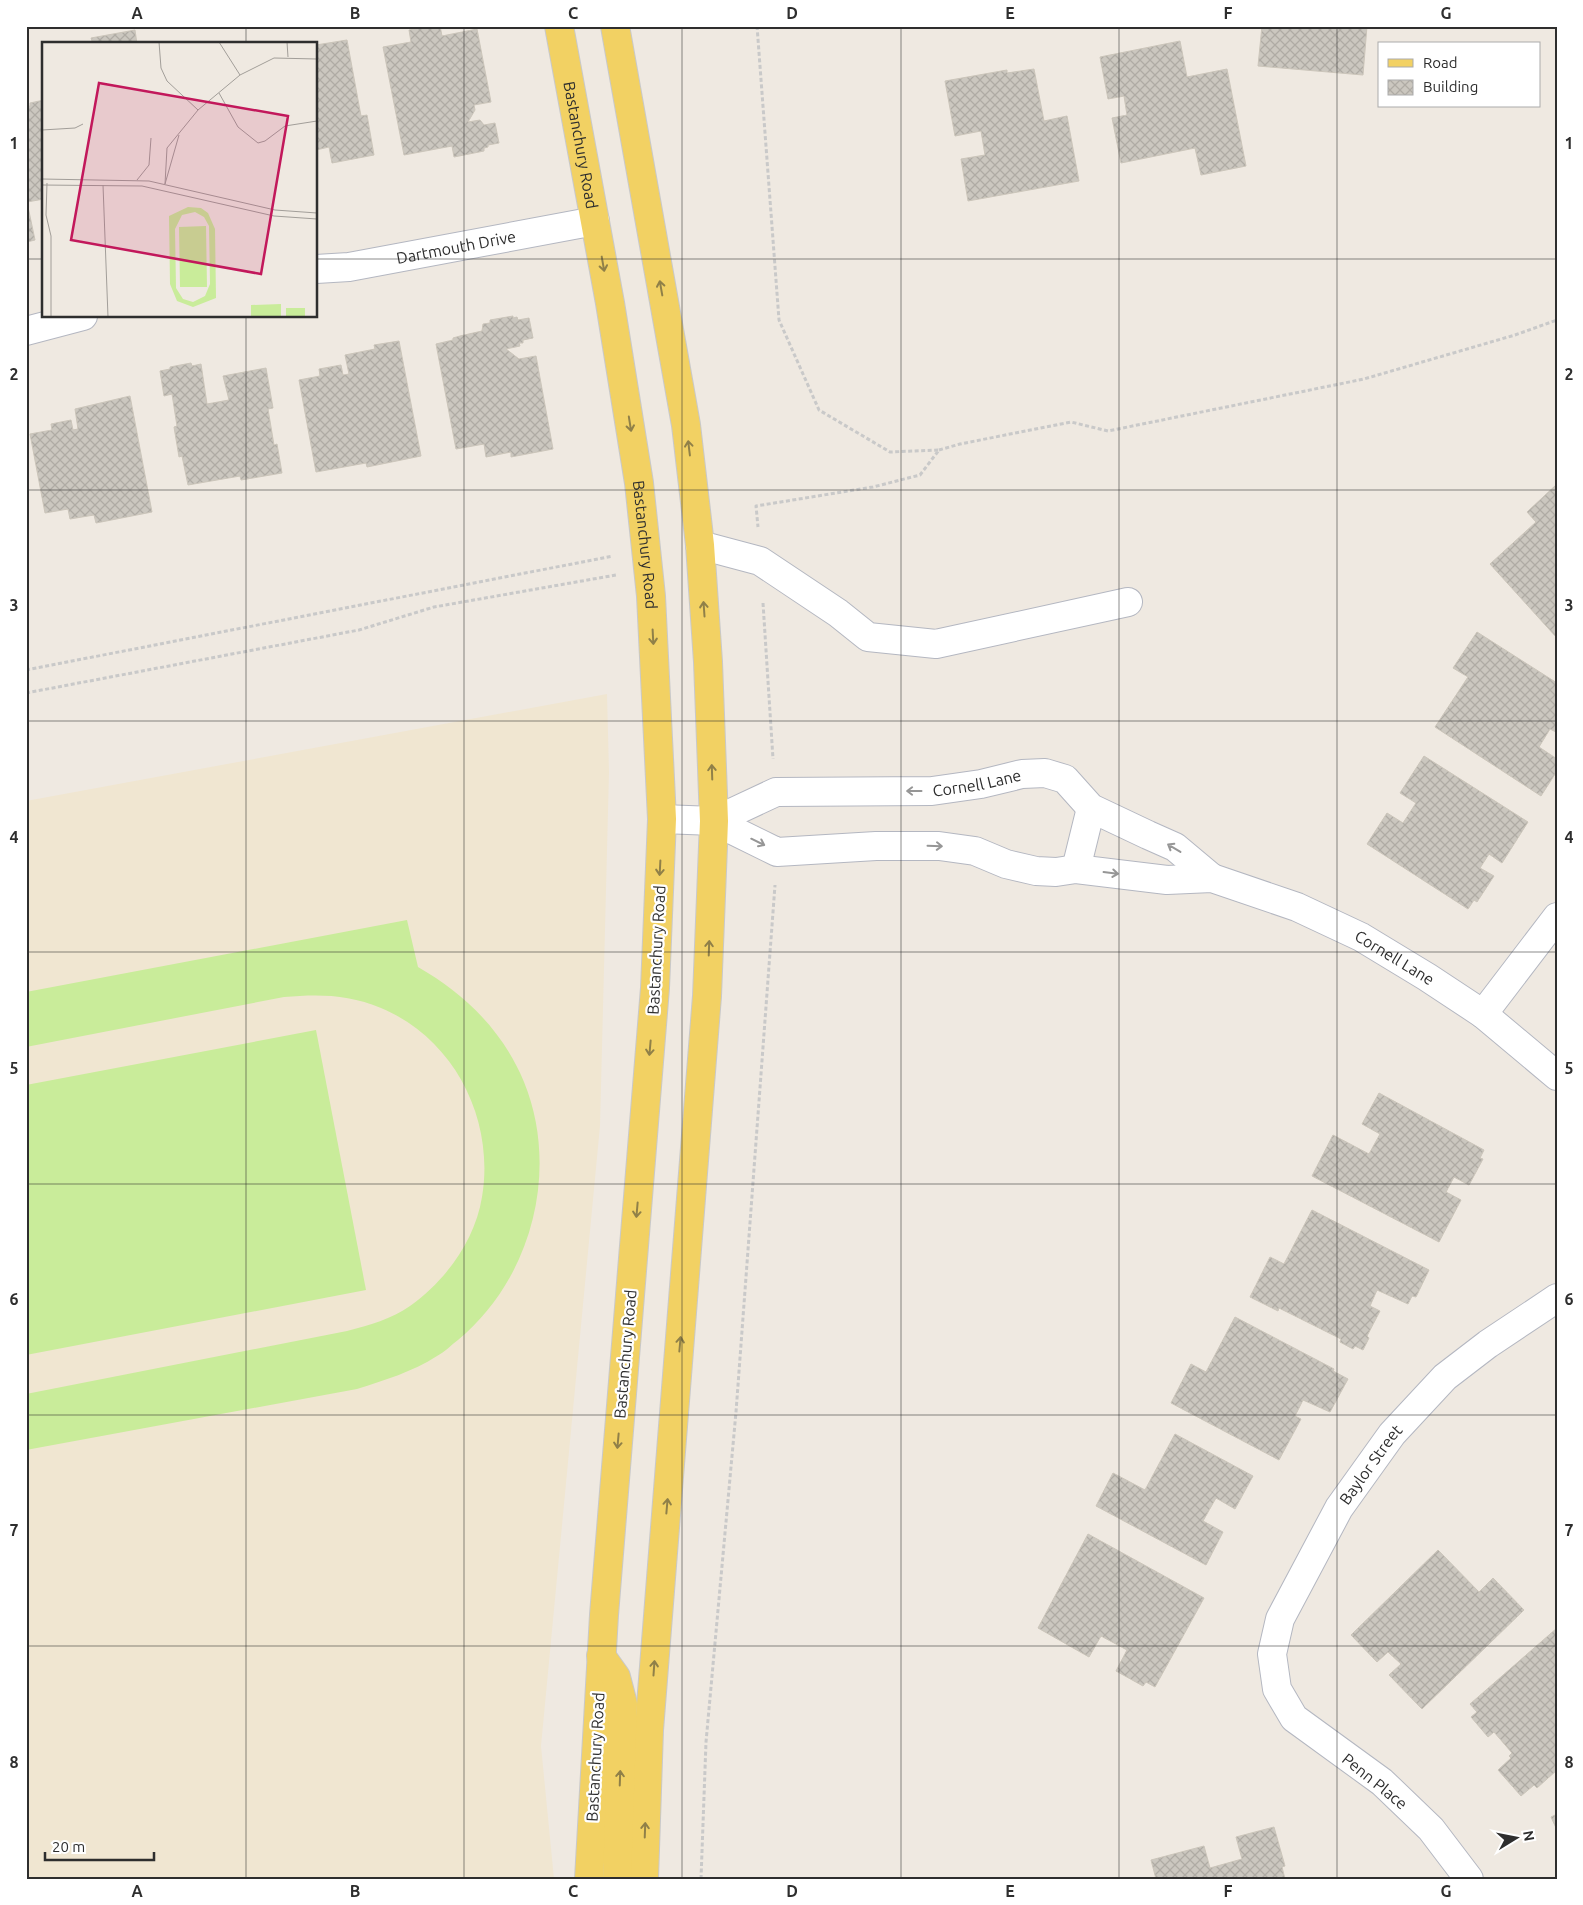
<svg xmlns="http://www.w3.org/2000/svg" width="1583" height="1905" font-family="Ubuntu,sans-serif">
<defs>
<pattern id="building-cross-hatch" width="8" height="8" patternUnits="userSpaceOnUse" patternTransform="scale(1.25)"><rect width="8" height="8" fill="#cbc7bf"/><path d="M0 0l8 8M0 8l8-8" fill="none" stroke="#afaba4"/></pattern>
</defs>
<rect width="100%" height="100%" fill="#efe9e1"/>
<!-- education -->
<path fill="#f0e6d1" d="M 607,694 L 609,772 L 600,1126 L 541,1746 L 554,1879 L 26,1879 L 26,801 Z"/>
<!-- pitch -->
<g fill="#c9ec9a">
<path d="M 407,920 L 418,967 C 465,994 503,1031 524,1082 C 560,1170 532,1279 458,1340 C 451,1345 445,1352 437,1356 C 412,1372 385,1380 357,1389 L 26,1450 L 26,1394 L 347,1331 C 369,1325 392,1319 410,1306 C 445,1281 475,1241 482,1197 C 495,1120 455,1039 381,1008 C 348,994 318,994 284,997 L 26,1047 L 26,992 Z"/>
<path d="M 316,1030 L 366,1290 L 26,1355 L 26,1085 Z"/>
</g>
<!-- building -->
<g fill="url(#building-cross-hatch)" stroke="#cbc5ba">
<path d="M 430,26 L 440,26 L 442,36 L 477,29 L 491,102 L 474,105 L 475,110 L 468,122 L 480,120 L 484,125 L 495,123 L 499,143 L 488,145 L 488,147 L 484,148 L 484,151 L 454,157 L 452,146 L 404,155 L 383,47 L 411,42 L 409,30 Z"/>
<path d="M 1262,26 L 1367,26 L 1363,75 L 1258,66 Z"/>
<path d="M 135,30 L 137,44 L 93,44 L 91,38 Z"/>
<path d="M 347,40 L 361,116 L 367,115 L 374,155 L 332,163 L 329,147 L 316,150 L 316,45 Z"/>
<path d="M 1180,41 L 1187,77 L 1227,69 L 1246,166 L 1201,175 L 1195,148 L 1121,163 L 1112,118 L 1127,115 L 1124,96 L 1108,99 L 1100,57 Z"/>
<path d="M 1034,69 L 1044,121 L 1067,116 L 1079,181 L 968,201 L 961,159 L 985,155 L 981,131 L 955,136 L 945,81 L 1007,70 L 1007,73 Z"/>
<path d="M 44,100 L 44,199 L 27,202 L 35,240 L 27,242 L 26,244 L 26,107 L 30,106 L 30,103 Z"/>
<path d="M 513,316 L 513,318 L 517,317 L 518,320 L 529,318 L 533,338 L 523,340 L 523,343 L 519,343 L 520,346 L 506,349 L 519,359 L 536,356 L 553,449 L 511,457 L 511,452 L 486,457 L 484,444 L 456,449 L 436,344 L 453,340 L 453,338 L 460,336 L 482,331 L 483,324 L 490,323 L 490,320 Z"/>
<path d="M 399,341 L 421,456 L 367,467 L 366,463 L 316,472 L 299,380 L 320,376 L 319,369 L 341,365 L 343,375 L 349,374 L 345,355 L 375,349 L 374,345 Z"/>
<path d="M 191,363 L 192,366 L 201,364 L 207,404 L 229,400 L 223,376 L 266,368 L 273,408 L 268,409 L 274,445 L 277,444 L 282,473 L 241,480 L 240,476 L 188,485 L 182,456 L 179,457 L 174,427 L 177,426 L 172,394 L 164,396 L 160,371 L 170,369 L 170,367 Z"/>
<path d="M 130,396 L 152,512 L 96,523 L 94,515 L 70,519 L 68,509 L 45,513 L 30,434 L 52,430 L 51,424 L 71,420 L 73,430 L 78,429 L 75,409 Z"/>
<path d="M 1557,484 L 1557,638 L 1490,564 L 1536,522 L 1527,512 Z"/>
<path d="M 1477,632 L 1557,683 L 1557,731 L 1556,732 L 1550,729 L 1539,747 L 1557,759 L 1557,771 L 1541,796 L 1435,727 L 1468,677 L 1453,668 Z"/>
<path d="M 1424,756 L 1528,822 L 1502,863 L 1489,854 L 1480,868 L 1494,876 L 1477,902 L 1474,900 L 1468,909 L 1367,844 L 1387,813 L 1403,823 L 1416,803 L 1400,793 Z"/>
<path d="M 1379,1093 L 1484,1150 L 1480,1158 L 1483,1159 L 1469,1185 L 1454,1177 L 1446,1192 L 1461,1200 L 1439,1242 L 1312,1176 L 1333,1135 L 1369,1154 L 1380,1134 L 1362,1124 Z"/>
<path d="M 1312,1210 L 1429,1270 L 1416,1297 L 1412,1296 L 1408,1304 L 1377,1290 L 1370,1306 L 1380,1311 L 1367,1336 L 1369,1338 L 1363,1350 L 1355,1346 L 1353,1349 L 1340,1342 L 1341,1339 L 1279,1308 L 1278,1311 L 1250,1297 L 1270,1257 L 1284,1264 Z"/>
<path d="M 1235,1317 L 1334,1369 L 1333,1371 L 1348,1379 L 1330,1412 L 1303,1400 L 1295,1416 L 1301,1419 L 1279,1460 L 1171,1403 L 1191,1364 L 1206,1372 Z"/>
<path d="M 1175,1434 L 1253,1476 L 1235,1509 L 1216,1498 L 1203,1521 L 1223,1532 L 1206,1565 L 1096,1506 L 1113,1473 L 1145,1490 Z"/>
<path d="M 1088,1534 L 1204,1598 L 1155,1687 L 1146,1682 L 1143,1686 L 1116,1671 L 1127,1650 L 1101,1636 L 1089,1657 L 1038,1628 Z"/>
<path d="M 1438,1550 L 1479,1592 L 1493,1578 L 1524,1610 L 1422,1709 L 1389,1675 L 1401,1664 L 1388,1652 L 1377,1662 L 1351,1635 Z"/>
<path d="M 1557,1628 L 1557,1770 L 1537,1788 L 1534,1785 L 1521,1796 L 1498,1770 L 1511,1758 L 1509,1756 L 1512,1753 L 1494,1732 L 1488,1737 L 1471,1717 L 1477,1712 L 1470,1704 Z"/>
<path d="M 1557,1814 L 1557,1830 L 1551,1817 Z"/>
<path d="M 1274,1827 L 1285,1866 L 1282,1867 L 1285,1879 L 1156,1879 L 1151,1860 L 1204,1846 L 1210,1868 L 1242,1859 L 1236,1837 Z"/>
</g>
<g fill="none" stroke-linecap="round" stroke-linejoin="round">
<defs>
<g id="minor">
<path id="s1" d="M 316,269 L 349,267 L 595,221"/>
<path d="M 26,331 L 83,316"/>
<path d="M 700,545 L 760,561 L 838,613 L 868,637 L 936,644 L 1128,602"/>
<path id="s2" d="M 662,819 L 714,821 L 777,852 L 876,846 L 939,846 L 975,851 L 1006,864 L 1036,871 L 1056,872 L 1076,869 L 1167,880 L 1212,878 L 1297,907 L 1361,937 L 1427,977 L 1483,1014 L 1557,1076"/>
<path id="s3" d="M 714,821 L 776,792 L 932,791 L 981,784 L 1022,774 L 1045,773 L 1065,779 L 1091,808 L 1148,835 L 1175,847 L 1212,878"/>
<path d="M 1076,869 L 1091,808"/>
<path d="M 1483,1014 L 1557,917"/>
<path id="s4" d="M 1469,1879 L 1431,1829 L 1382,1782 L 1294,1718 L 1277,1689 L 1272,1654 L 1280,1619 L 1339,1508 L 1392,1434 L 1445,1377 L 1488,1344 L 1557,1298"/>
</g>
<g id="major">
<path id="s5" d="M 559,26 L 610,303 L 639,483 L 651,596 L 662,819 L 655,988 L 604,1615 L 589,1879"/>
<path d="M 615,26 L 686,425 L 700,545 L 708,662 L 714,821 L 707,996 L 649,1730 L 644,1879"/>
<path d="M 601,1656 L 616,1677 L 623,1704 L 617,1879"/>
</g>
</defs>
<!-- minor casing -->
<use href="#minor" stroke="#b4b7c1" stroke-width="30"/>
<!-- major casing -->
<use href="#major" stroke="#c9c9c9" stroke-width="30"/>
<!-- path -->
<g stroke="#c9c9c9" stroke-width="3" stroke-dasharray="4 2.5" stroke-linecap="butt">
<path d="M 757,26 L 779,320 L 819,410 L 890,452 L 939,450 L 920,475 L 873,487 L 756,506 L 758,527"/>
<path d="M 939,450 L 960,444 L 1071,422 L 1108,431 L 1364,379 L 1515,335 L 1557,320"/>
<path d="M 763,603 L 773,759"/>
<path d="M 26,670 L 613,556"/>
<path d="M 26,693 L 359,630 L 434,607 L 616,575"/>
<path d="M 701,1879 L 706,1742 L 736,1412 L 775,885"/>
</g>
<!-- minor -->
<use href="#minor" stroke="#fff" stroke-width="28"/>
<!-- major -->
<use href="#major" stroke="#f2d163" stroke-width="28"/>
</g>
<!-- one-way arrows -->
<defs><path id="oneway-shaft" d="M-6 0H5M1.5-3L5.5 0L1.5 3" fill="none" stroke-width="1.6" stroke-linecap="round" stroke-linejoin="round" transform="scale(1.25)"/></defs>
<g stroke="#908048">
<use href="#oneway-shaft" transform="translate(603 264) rotate(80)"/>
<use href="#oneway-shaft" transform="translate(661 288) rotate(-100)"/>
<use href="#oneway-shaft" transform="translate(630 424) rotate(81)"/>
<use href="#oneway-shaft" transform="translate(689 448) rotate(-97)"/>
<use href="#oneway-shaft" transform="translate(704 609) rotate(-94)"/>
<use href="#oneway-shaft" transform="translate(653 637) rotate(87)"/>
<use href="#oneway-shaft" transform="translate(712 772) rotate(-92)"/>
<use href="#oneway-shaft" transform="translate(660 868) rotate(93)"/>
<use href="#oneway-shaft" transform="translate(709 948) rotate(-88)"/>
<use href="#oneway-shaft" transform="translate(650 1048) rotate(95)"/>
<use href="#oneway-shaft" transform="translate(637 1210) rotate(95)"/>
<use href="#oneway-shaft" transform="translate(680 1344) rotate(-85)"/>
<use href="#oneway-shaft" transform="translate(618 1441) rotate(95)"/>
<use href="#oneway-shaft" transform="translate(667 1506) rotate(-85)"/>
<use href="#oneway-shaft" transform="translate(654 1668) rotate(-86)"/>
<use href="#oneway-shaft" transform="translate(620 1778) rotate(-88)"/>
<use href="#oneway-shaft" transform="translate(645 1830) rotate(-88)"/>
</g>
<g stroke="#969696">
<use href="#oneway-shaft" transform="translate(914 791) rotate(180)"/>
<use href="#oneway-shaft" transform="translate(758 842) rotate(26)"/>
<use href="#oneway-shaft" transform="translate(935 846) rotate(2)"/>
<use href="#oneway-shaft" transform="translate(1174 848) rotate(-149)"/>
<use href="#oneway-shaft" transform="translate(1111 873) rotate(7)"/>
</g>
<!-- grid -->
<path fill="none" stroke="#2e2e2e" stroke-width="1" stroke-opacity="0.55" d="M 246,26 L 246,44M 464,26 L 464,1879M 682,26 L 682,1879M 901,26 L 901,1879M 1119,26 L 1119,1879M 1337,26 L 1337,1879M 26,259 L 44,259M 316,259 L 1557,259M 246,316 L 246,1879M 26,490 L 1557,490M 26,721 L 1557,721M 26,952 L 1557,952M 26,1184 L 1557,1184M 26,1415 L 1557,1415M 26,1646 L 1557,1646"/>
<g text-anchor="middle" stroke-width="4.5" stroke-linejoin="round" paint-order="stroke">
<!-- street labels -->
<g font-size="16" fill="#2e2e2e" stroke="#fff">
<text dy="6" stroke="none"><textPath href="#s5" startOffset="121">Bastanchury Road</textPath></text>
<text dy="6" stroke="none"><textPath href="#s1" startOffset="142">Dartmouth Drive</textPath></text>
<text dy="6" stroke="none"><textPath href="#s5" startOffset="526">Bastanchury Road</textPath></text>
<text dy="6" stroke="none"><textPath href="#s3" startOffset="270">Cornell Lane</textPath></text>
<text transform="translate(656 950) rotate(-87)" y="6">Bastanchury Road</text>
<text dy="6" stroke="none"><textPath href="#s2" startOffset="762">Cornell Lane</textPath></text>
<text transform="translate(625 1354) rotate(-85)" y="6">Bastanchury Road</text>
<text dy="6" stroke="none"><textPath href="#s4" startOffset="524">Baylor Street</textPath></text>
<text transform="translate(595 1757) rotate(-87)" y="6">Bastanchury Road</text>
<text transform="translate(1375 1781) rotate(39)" y="6">Penn Place</text>
</g>
</g>
<!-- overview -->
<g transform="translate(42 42)">
<rect width="275" height="275" fill="#efe9e1"/>
<path d="M 146,165 L 159,166 L 166,171 L 173,187 L 174,256 L 151,265 L 135,259 L 128,242 L 127,174 ZM 153,170 L 162,175 L 167,184 L 168,242 L 163,254 L 151,260 L 141,257 L 134,246 L 133,187 L 140,173 ZM 164,184 L 165,245 L 138,245 L 137,185 ZM 239,262 L 239,275 L 209,275 L 209,263 ZM 244,266 L 263,266 L 263,275 L 244,275 Z" fill="#c9ec9a" fill-rule="evenodd"/>
<path fill="none" stroke="#a29e99" stroke-width="1" d="M 117,0 L 119,26 L 125,39 L 156,68M 177,0 L 198,33M 245,0 L 246,15M 177,51 L 196,85 L 216,101 L 223,99 L 243,84 L 275,79M 0,88 L 33,86 L 41,82M 0,137 L 107,139 L 233,168 L 275,171M 95,138 L 107,123 L 109,96M 5,141 L 4,173 L 9,194 L 9,275M 123,142 L 125,106 L 156,68 L 198,33 L 232,16 L 275,17M 123,142 L 137,93M 0,143 L 100,144 L 232,174 L 275,177M 61,143 L 66,275"/>
<path fill="#c2185b" fill-opacity="0.15" stroke="#c2185b" stroke-width="2.5" d="M 57,41 L 246,74 L 219,232 L 29,198 Z"/>
<rect width="275" height="275" fill="none" stroke="#2e2e2e" stroke-width="2.5"/>
</g>
<!-- border -->
<rect width="1583" height="1905" fill="none" stroke="#ffffff" stroke-width="55"/>
<!-- legend -->
<rect x="1378" y="42" width="162" height="65" fill="#ffffff" stroke="#ababab"/>
<rect x="1388" y="59" width="25" height="8" fill="#f2d163" stroke="#ababab"/>
<text x="1423" y="68" font-size="15" fill="#2e2e2e">Road</text>
<rect x="1388" y="80" width="25" height="15" fill="url(#building-cross-hatch)" stroke="#ababab"/>
<text x="1423" y="92" font-size="15" fill="#2e2e2e">Building</text>
<!-- north arrow -->
<g transform="translate(1516 1838) rotate(80)" stroke="#ffffff" stroke-width="4" paint-order="stroke">
<path d="M0-4L9 19L0 12L-9 19Z" fill="#2e2e2e"/>
<text y="-8" font-size="14" font-weight="bold" text-anchor="middle" fill="#2e2e2e">N</text>
</g>
<!-- scale -->
<path d="M45 1852v8h109v-8" fill="none" stroke="#2e2e2e" stroke-width="2.5"/>
<text x="52" y="1852" font-size="15" fill="#2e2e2e" stroke="#ffffff" stroke-width="4" paint-order="stroke">20 m</text>
<rect x="28" y="28" width="1528" height="1850" fill="none" stroke="#2e2e2e" stroke-width="2"/>
<g font-size="16" text-anchor="middle" font-weight="bold" fill="#2e2e2e">
<text x="137" y="19">A</text>
<text x="355" y="19">B</text>
<text x="573" y="19">C</text>
<text x="792" y="19">D</text>
<text x="1010" y="19">E</text>
<text x="1228" y="19">F</text>
<text x="1446" y="19">G</text>
<text x="14" y="149">1</text>
<text x="1569" y="149">1</text>
<text x="14" y="380">2</text>
<text x="1569" y="380">2</text>
<text x="14" y="611">3</text>
<text x="1569" y="611">3</text>
<text x="14" y="843">4</text>
<text x="1569" y="843">4</text>
<text x="14" y="1074">5</text>
<text x="1569" y="1074">5</text>
<text x="14" y="1305">6</text>
<text x="1569" y="1305">6</text>
<text x="14" y="1536">7</text>
<text x="1569" y="1536">7</text>
<text x="14" y="1768">8</text>
<text x="1569" y="1768">8</text>
<text x="137" y="1897">A</text>
<text x="355" y="1897">B</text>
<text x="573" y="1897">C</text>
<text x="792" y="1897">D</text>
<text x="1010" y="1897">E</text>
<text x="1228" y="1897">F</text>
<text x="1446" y="1897">G</text>
</g>
</svg>
